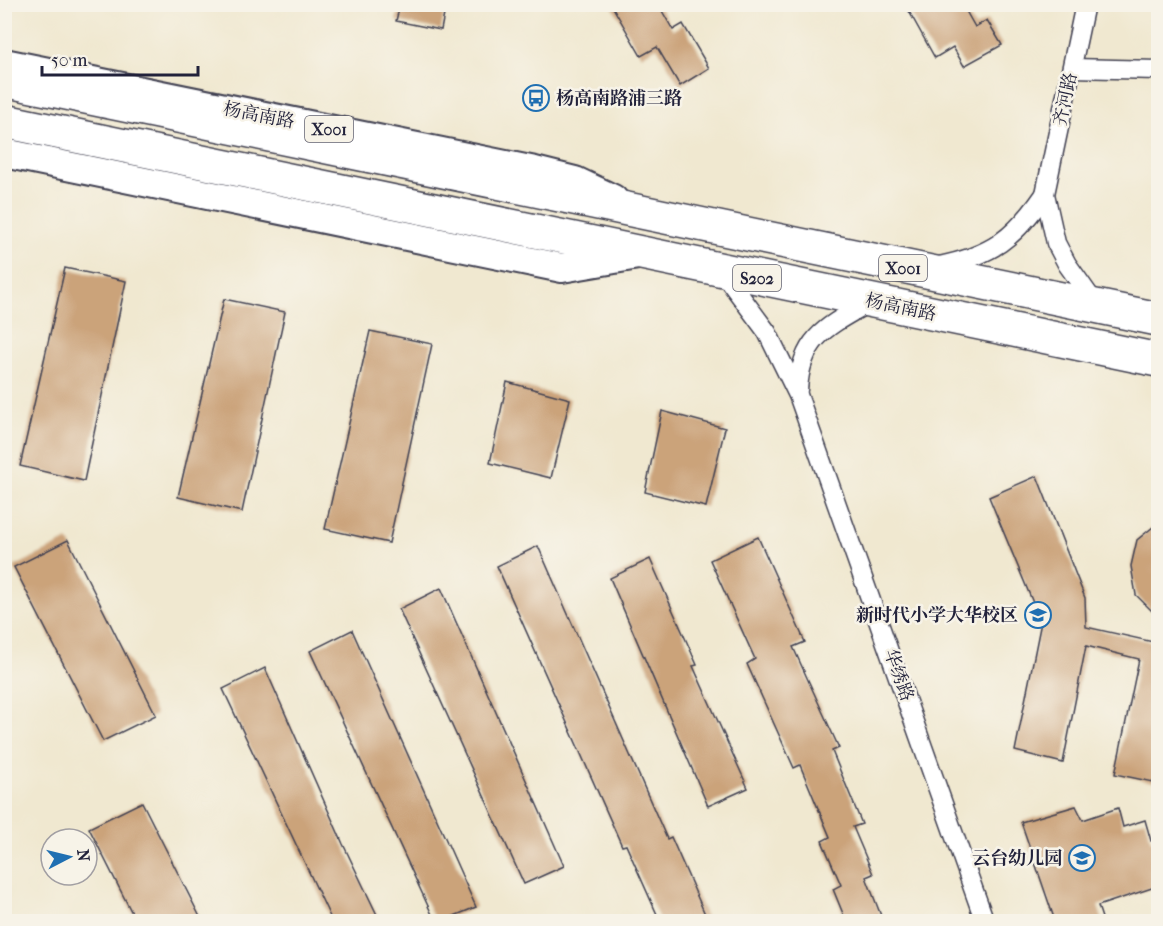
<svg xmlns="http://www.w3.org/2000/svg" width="1163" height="926" font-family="'IM FELL French Canon','Noto Serif SC',serif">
<rect width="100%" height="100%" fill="#f7f3e8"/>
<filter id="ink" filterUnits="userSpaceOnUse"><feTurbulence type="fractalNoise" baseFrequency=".0167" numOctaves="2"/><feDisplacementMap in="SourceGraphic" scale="12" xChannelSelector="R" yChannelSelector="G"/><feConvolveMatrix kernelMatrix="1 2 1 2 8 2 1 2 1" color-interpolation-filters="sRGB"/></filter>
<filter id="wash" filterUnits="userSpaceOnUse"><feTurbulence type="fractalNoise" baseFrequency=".008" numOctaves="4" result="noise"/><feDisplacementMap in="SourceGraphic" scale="24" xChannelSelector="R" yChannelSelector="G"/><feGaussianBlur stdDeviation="1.35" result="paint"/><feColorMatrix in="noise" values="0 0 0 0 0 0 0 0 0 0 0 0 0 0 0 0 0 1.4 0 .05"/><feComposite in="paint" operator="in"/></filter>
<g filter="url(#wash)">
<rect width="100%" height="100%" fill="#f0e8d0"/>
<g id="blocks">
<!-- building -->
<g fill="#cba37a">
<path d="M 400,4 L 446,4 L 441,30 L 396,21 Z"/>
<path d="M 611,4 L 658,4 L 673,30 L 683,24 L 709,68 L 680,86 L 657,47 L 641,56 Z"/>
<path d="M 905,4 L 962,4 L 975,27 L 987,20 L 1002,45 L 964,66 L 953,47 L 935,58 Z"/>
<path d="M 65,268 L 126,281 L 84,481 L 20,466 Z"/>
<path d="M 224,299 L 285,312 L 242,512 L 178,497 Z"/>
<path d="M 370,331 L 432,344 L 389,543 L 325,529 Z"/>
<path d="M 507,382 L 570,399 L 551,478 L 490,463 Z"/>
<path d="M 662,411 L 725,428 L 706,507 L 645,492 Z"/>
<path d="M 1037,476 L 1085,598 L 1086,627 L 1158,643 L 1158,783 L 1115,774 L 1139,659 L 1086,646 L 1063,763 L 1015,751 L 1041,622 L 989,497 Z"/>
<path d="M 1158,523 L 1158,617 L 1136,595 L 1131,566 L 1137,540 Z"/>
<path d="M 758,537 L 805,642 L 793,647 L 839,748 L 832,751 L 862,824 L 853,827 L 873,874 L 866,877 L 883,921 L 846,921 L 833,889 L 841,885 L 822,841 L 830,837 L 800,765 L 794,768 L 747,664 L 755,659 L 710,560 Z"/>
<path d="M 68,540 L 156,715 L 103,741 L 14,567 Z"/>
<path d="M 538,546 L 667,839 L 671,837 L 708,921 L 660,921 L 626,845 L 622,846 L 497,566 Z"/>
<path d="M 650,559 L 697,665 L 693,666 L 748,788 L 708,806 L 610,578 Z"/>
<path d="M 441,588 L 564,866 L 524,884 L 399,609 Z"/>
<path d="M 352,630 L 476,907 L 442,921 L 435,921 L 310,651 Z"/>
<path d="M 265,668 L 343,844 L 380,921 L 332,921 L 223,689 Z"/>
<path d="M 142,802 L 202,921 L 136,921 L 89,828 Z"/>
<path d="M 1076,806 L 1083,820 L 1118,808 L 1123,827 L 1145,820 L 1151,841 L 1158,838 L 1158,886 L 1098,906 L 1103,921 L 1055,921 L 1021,822 Z"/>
</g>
</g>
</g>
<g filter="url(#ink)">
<use href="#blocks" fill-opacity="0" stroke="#414051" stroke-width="1.5"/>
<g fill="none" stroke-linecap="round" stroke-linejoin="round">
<defs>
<g id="street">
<path d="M 1085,4 L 1045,194 L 1056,243 L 1067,264 L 1096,305"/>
<path d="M 1072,68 L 1158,70"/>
<path d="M 939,266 C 991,256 1015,238 1045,194"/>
<path d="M 721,270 L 767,332 L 798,395 L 985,922"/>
<path d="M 798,390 C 801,337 828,326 870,302"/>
</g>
<g id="primary">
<path d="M 4,63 L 535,171 L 575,181 L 613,199"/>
<path d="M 4,153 L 562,268 L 638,255"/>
</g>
<g id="highway">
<path d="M 4,80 L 1158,319"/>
<path d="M 4,121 L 1158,360"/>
</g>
</defs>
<!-- street casing -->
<use href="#street" stroke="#414051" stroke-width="21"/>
<!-- primary casing -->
<use href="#primary" stroke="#414051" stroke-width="32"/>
<!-- highway casing -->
<use href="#highway" stroke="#414051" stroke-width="36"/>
<!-- street -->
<use href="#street" stroke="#fff" stroke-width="18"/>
<!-- primary -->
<use href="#primary" stroke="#fff" stroke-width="28"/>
<!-- highway -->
<use href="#highway" stroke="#fff" stroke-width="33"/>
</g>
</g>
<!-- icons -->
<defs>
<symbol id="bus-ring" viewBox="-11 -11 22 22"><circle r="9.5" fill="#f7f3e8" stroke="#1f6fb2" stroke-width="1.5"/><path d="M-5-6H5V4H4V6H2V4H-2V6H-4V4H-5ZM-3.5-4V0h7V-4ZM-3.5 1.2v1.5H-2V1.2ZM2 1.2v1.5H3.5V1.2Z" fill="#1f6fb2"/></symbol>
<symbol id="school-ring" viewBox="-11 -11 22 22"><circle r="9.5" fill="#f7f3e8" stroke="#1f6fb2" stroke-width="1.5"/><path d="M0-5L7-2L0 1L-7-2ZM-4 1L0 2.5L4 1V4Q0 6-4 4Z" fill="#1f6fb2"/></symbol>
</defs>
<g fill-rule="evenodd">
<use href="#bus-ring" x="521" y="83" width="30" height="30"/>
<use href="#school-ring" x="1023" y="600" width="30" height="30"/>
<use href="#school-ring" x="1067" y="843" width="30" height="30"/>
</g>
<g text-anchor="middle" stroke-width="5" stroke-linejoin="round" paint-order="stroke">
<!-- shield labels -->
<g fill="#f7f3e8" stroke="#62616f" stroke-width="1.5">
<rect x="305" y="116" width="48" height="26" rx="4.5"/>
<rect x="879" y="255" width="48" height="26" rx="4.5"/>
<rect x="733" y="265" width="48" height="26" rx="4.5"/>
</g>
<g font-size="16" font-weight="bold" fill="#22223b">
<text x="329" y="135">X001</text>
<text x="903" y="274">X001</text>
<text x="757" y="284">S202</text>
</g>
<!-- poi labels -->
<g font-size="18" font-weight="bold" fill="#22223b" stroke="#f7f3e8" text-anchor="end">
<text x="556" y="104" text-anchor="start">杨高南路浦三路</text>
<text x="1018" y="621">新时代小学大华校区</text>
<text x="1062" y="864">云台幼儿园</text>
</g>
<!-- street labels -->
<g font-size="18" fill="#22223b" stroke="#f7f3e8">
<text transform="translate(1065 99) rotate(-78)" y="6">齐河路</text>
<text transform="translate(259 115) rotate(11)" y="6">杨高南路</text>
<text transform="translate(901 307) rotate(12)" y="6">杨高南路</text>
<text transform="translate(899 675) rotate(70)" y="6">华绣路</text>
</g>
</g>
<!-- margin -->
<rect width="1163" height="926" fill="none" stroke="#f7f3e8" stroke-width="24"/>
<!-- north arrow -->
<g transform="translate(69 857) rotate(83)"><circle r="28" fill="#f7f3e8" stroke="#a29fa3" stroke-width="1.5"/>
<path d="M0-4.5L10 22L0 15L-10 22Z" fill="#1f6fb2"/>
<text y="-9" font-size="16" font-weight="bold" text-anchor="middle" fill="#22223b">N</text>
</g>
<!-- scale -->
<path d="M42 66v9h156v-9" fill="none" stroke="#22223b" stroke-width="3"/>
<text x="51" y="66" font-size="18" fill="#22223b" stroke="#f7f3e8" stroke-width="4.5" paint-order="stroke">50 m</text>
</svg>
